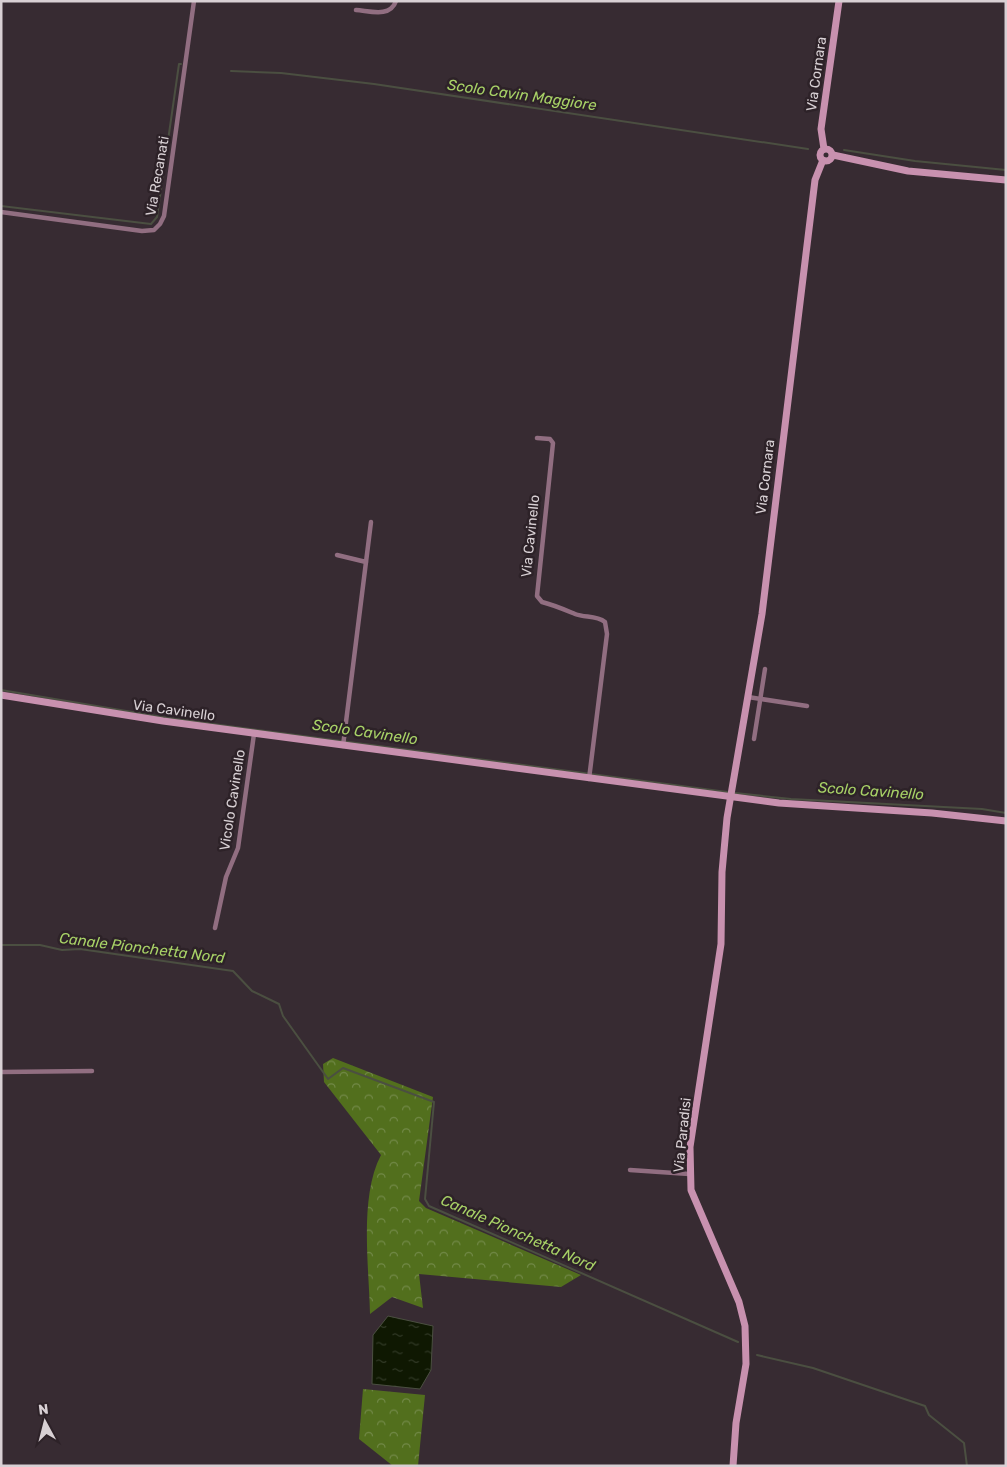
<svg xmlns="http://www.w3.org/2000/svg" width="1007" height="1467" font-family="Rubik,sans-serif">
<defs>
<pattern id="forest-crowns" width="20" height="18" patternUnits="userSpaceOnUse" patternTransform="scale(1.25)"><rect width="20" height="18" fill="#526f1d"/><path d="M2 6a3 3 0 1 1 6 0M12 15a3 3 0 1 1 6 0" fill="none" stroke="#728948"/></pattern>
<pattern id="water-ripples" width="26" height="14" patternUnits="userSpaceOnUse" patternTransform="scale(1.25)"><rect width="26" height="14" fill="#0f1802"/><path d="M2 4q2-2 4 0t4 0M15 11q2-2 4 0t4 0" fill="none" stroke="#313926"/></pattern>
</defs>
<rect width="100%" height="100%" fill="#372b32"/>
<!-- forest -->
<g fill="url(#forest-crowns)">
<path d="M 333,1058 L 433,1097 L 419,1201 L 426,1208 L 581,1275 L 561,1287 L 419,1274 L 423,1308 L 392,1297 L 370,1314 C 369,1266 359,1197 381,1155 L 324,1082 L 323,1064 Z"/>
<path d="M 363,1389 L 425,1395 L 418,1466 L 393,1466 L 359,1439 Z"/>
</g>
<!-- water -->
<path fill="url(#water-ripples)" stroke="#4b4f41" d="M 388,1316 L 433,1326 L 431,1370 L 420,1389 L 372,1384 L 373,1335 Z"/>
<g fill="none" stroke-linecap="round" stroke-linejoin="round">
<!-- stream -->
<g stroke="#4b4f41" stroke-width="2">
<path d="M 231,71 L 281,73 L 374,84 L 808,149"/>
<path d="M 844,150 L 915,161 L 1006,170"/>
<path d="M 1,206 L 151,224 L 157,217 L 179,64 L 181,64"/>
<path d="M 1,690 L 168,718 L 727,792"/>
<path d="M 735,793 L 791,799 L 982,809 L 1006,813"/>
<path d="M 1,945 L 40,945 L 62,950 L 80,949 L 233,971 L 252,991 L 279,1004 L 283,1016 L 328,1079 L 343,1068 L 434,1102 L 425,1199 L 429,1206 L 738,1342"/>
<path d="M 757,1355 L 813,1368 L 925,1406 L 929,1415 L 964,1443 L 967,1466"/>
</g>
<!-- street -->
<g stroke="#916e81" stroke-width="4.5">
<path d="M 356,10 C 370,11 390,18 396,1"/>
<path d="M 1,212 L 142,231 L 154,230 L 160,224 L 164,216 L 194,1"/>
<path d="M 537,438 L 550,439 L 553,443 L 537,596 L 542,602 C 554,605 563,609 575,614 C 585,618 596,615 605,622 L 607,634 L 589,779"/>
<path d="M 337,555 L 366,562"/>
<path d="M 748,697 L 807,706"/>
<path d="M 754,739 L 765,669"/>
<path d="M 343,746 L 371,522"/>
<path d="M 215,928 L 226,877 L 238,848 L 254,734"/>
<path d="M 1,1072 L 92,1071"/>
<path d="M 630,1170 L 689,1174"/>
</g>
<!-- secondary -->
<g stroke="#c891af" stroke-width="7">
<circle cx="826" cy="155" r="6"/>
<path d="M 824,149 L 821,129 L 839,1"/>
<path d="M 833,155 L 908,171 L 1006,180"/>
<path d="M 1,695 L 163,721 L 779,803 L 932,813 L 1006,821"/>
<path d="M 733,1466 L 736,1423 L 746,1364 L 745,1326 L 739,1302 L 691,1190 L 690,1147 L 721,944 L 722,872 L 727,818 L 762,614 L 815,180 L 823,160"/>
</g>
</g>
<g text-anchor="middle" stroke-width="5" stroke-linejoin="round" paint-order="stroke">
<!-- street labels -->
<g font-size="14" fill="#d8d0d4" stroke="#2d2228">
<text transform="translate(816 74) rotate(-82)" y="5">Via Cornara</text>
<text transform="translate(157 176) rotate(-80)" y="5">Via Recanati</text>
<text transform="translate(765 477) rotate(-83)" y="5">Via Cornara</text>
<text transform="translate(530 536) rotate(-84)" y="5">Via Cavinello</text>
<text transform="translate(174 710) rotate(8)" y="5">Via Cavinello</text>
<text transform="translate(232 800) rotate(-81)" y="5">Vicolo Cavinello</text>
<text transform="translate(682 1135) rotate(-84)" y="5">Via Paradisi</text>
</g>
<!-- water labels -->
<g font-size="15" font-style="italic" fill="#a8d267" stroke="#2d2228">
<text transform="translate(522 95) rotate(8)" y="5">Scolo Cavin Maggiore</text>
<text transform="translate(365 732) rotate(8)" y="5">Scolo Cavinello</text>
<text transform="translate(871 791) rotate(4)" y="5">Scolo Cavinello</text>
<text transform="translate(142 948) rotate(7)" y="5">Canale Pionchetta Nord</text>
<text transform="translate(518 1233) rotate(24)" y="5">Canale Pionchetta Nord</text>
</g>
</g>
<!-- border -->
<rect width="1007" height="1467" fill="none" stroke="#d8d0d4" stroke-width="5"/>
<!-- north arrow -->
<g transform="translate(45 1422) rotate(353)" stroke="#2d2228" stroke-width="4" paint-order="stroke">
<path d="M0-4L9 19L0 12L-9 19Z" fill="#d8d0d4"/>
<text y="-8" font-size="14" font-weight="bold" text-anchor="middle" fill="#d8d0d4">N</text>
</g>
</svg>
